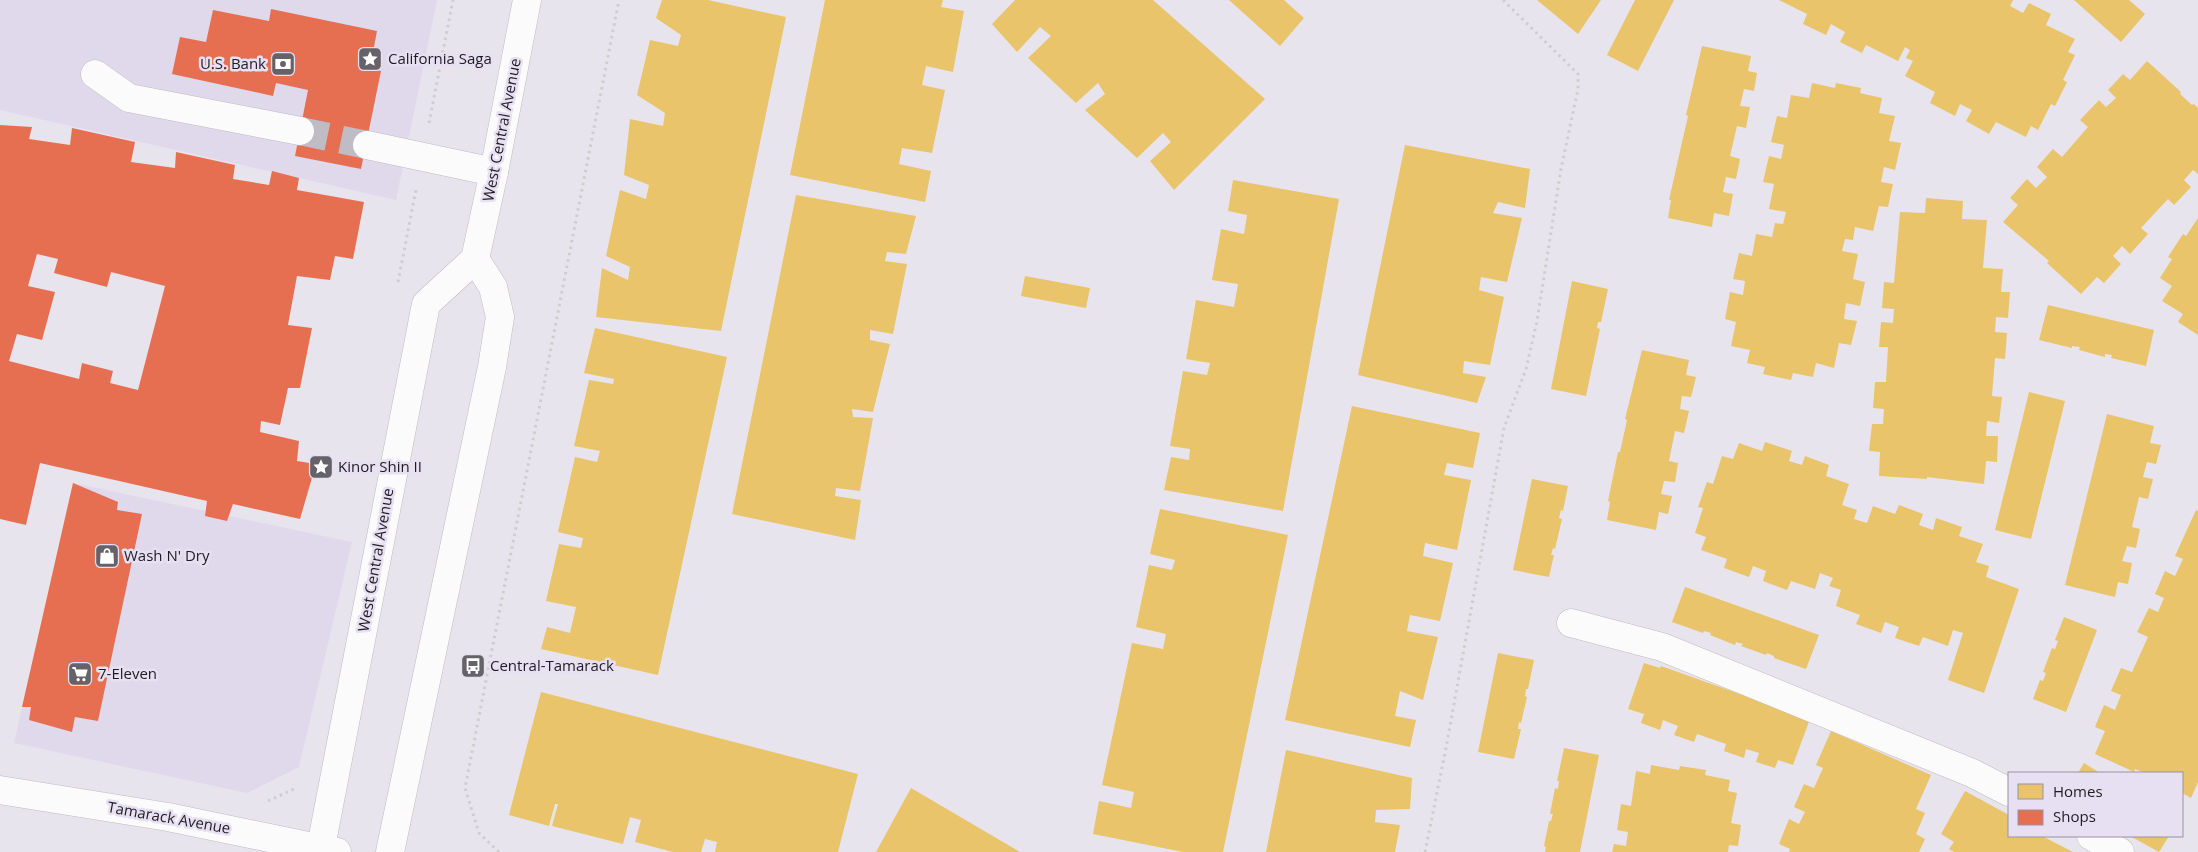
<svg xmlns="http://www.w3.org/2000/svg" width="2198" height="852" font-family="'Open Sans',sans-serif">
<rect width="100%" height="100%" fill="#e8e4ee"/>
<!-- built -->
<g fill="#e0d9eb">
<path d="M 0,0 L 437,0 L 396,200 L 0,110 Z"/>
<path d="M 73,483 L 352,542 L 299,767 L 247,793 L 14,743 Z"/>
</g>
<!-- homes -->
<g fill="#e9c46a">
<path d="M 662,0 L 708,0 L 786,17 L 721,331 L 596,317 L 602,268 L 628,280 L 630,267 L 606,256 L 620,190 L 646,199 L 649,185 L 624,175 L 630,119 L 663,126 L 665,113 L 637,95 L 650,40 L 678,46 L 681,35 L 656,18 Z"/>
<path d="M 825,0 L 943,0 L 941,7 L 964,11 L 953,72 L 926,66 L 922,85 L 945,90 L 932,153 L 902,148 L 899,164 L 931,171 L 925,202 L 790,175 Z"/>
<path d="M 1015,0 L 1153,0 L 1265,99 L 1174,190 L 1150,161 L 1171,142 L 1163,133 L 1137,158 L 1085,110 L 1105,94 L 1098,83 L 1076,103 L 1028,58 L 1051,36 L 1040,27 L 1017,52 L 992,24 Z"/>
<path d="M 1229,0 L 1284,0 L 1304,18 L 1280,46 Z"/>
<path d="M 1537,0 L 1601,0 L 1578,34 Z"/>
<path d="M 1635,0 L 1674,0 L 1638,71 L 1607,55 Z"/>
<path d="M 1779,0 L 2013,0 L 2010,6 L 2023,13 L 2029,3 L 2051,14 L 2046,25 L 2075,39 L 2068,52 L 2075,55 L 2063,80 L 2067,82 L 2055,106 L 2051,104 L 2038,130 L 2031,126 L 2026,137 L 1996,122 L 1989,134 L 1966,121 L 1972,110 L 1960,104 L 1955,116 L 1930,103 L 1935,92 L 1905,76 L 1913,61 L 1906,58 L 1910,50 L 1905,47 L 1898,61 L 1866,45 L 1862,53 L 1840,42 L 1845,32 L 1831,24 L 1826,35 L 1803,24 L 1807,14 Z"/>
<path d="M 2074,0 L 2129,0 L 2145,14 L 2121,42 Z"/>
<path d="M 1702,46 L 1751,56 L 1748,71 L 1757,73 L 1754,91 L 1744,89 L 1740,106 L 1750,107 L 1746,128 L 1737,126 L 1730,156 L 1740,159 L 1736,179 L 1726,177 L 1723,192 L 1733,194 L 1729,216 L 1714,213 L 1712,227 L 1668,218 L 1671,200 L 1669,200 L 1688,116 L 1686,115 Z"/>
<path d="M 2147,61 L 2181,92 L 2180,94 L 2192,105 L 2194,104 L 2198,108 L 2198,174 L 2193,170 L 2184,180 L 2191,187 L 2174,205 L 2168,199 L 2141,228 L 2148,234 L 2130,254 L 2122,246 L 2113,256 L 2121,264 L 2104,283 L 2097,277 L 2081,294 L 2047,263 L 2049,261 L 2003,222 L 2018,205 L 2010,198 L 2027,179 L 2036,188 L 2047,177 L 2037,167 L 2053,149 L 2062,157 L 2088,127 L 2080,120 L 2099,100 L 2106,107 L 2116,98 L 2108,90 L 2123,74 L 2130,80 Z"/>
<path d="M 1812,83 L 1835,88 L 1836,83 L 1861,88 L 1860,93 L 1882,98 L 1879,113 L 1895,116 L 1889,141 L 1901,143 L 1895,170 L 1884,167 L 1881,182 L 1893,184 L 1888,207 L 1879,206 L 1873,231 L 1855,227 L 1853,240 L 1845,239 L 1842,251 L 1858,254 L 1853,279 L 1865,282 L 1860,306 L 1846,303 L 1844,319 L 1857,321 L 1851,345 L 1839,343 L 1834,368 L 1816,363 L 1813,377 L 1793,373 L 1791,380 L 1763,374 L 1765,367 L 1747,363 L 1750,350 L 1731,346 L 1736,322 L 1725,319 L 1730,292 L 1743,295 L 1745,281 L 1733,279 L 1739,253 L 1752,256 L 1756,234 L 1772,237 L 1775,223 L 1783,224 L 1786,212 L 1769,209 L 1774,184 L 1763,182 L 1769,156 L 1781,159 L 1784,145 L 1771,142 L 1777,116 L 1787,118 L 1791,95 L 1809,98 Z"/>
<path d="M 1405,145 L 1530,169 L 1525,208 L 1498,202 L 1493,213 L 1522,218 L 1507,282 L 1481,277 L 1479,290 L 1504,297 L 1490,365 L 1464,361 L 1463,373 L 1486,377 L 1477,403 L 1358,375 Z"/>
<path d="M 1233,180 L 1339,199 L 1283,511 L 1164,490 L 1171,457 L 1189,460 L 1190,449 L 1170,446 L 1183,371 L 1207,375 L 1210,363 L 1186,359 L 1196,300 L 1234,307 L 1238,284 L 1212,280 L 1221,229 L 1244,234 L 1247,215 L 1228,211 Z"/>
<path d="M 796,195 L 916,216 L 906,254 L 887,252 L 885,261 L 907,264 L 893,334 L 870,330 L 870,340 L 890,344 L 873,412 L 852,409 L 853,417 L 873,418 L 860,491 L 836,488 L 835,496 L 861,500 L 855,540 L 732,514 Z"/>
<path d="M 1926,198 L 1963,201 L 1962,219 L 1987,220 L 1983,268 L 2003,269 L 2001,292 L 2010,292 L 2008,318 L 1996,317 L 1995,332 L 2007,333 L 2005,359 L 1995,358 L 1992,396 L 2002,397 L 1999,423 L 1987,421 L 1986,436 L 1998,436 L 1997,462 L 1986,461 L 1984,484 L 1927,477 L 1927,479 L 1879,476 L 1880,452 L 1869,451 L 1872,424 L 1883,424 L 1884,409 L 1873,408 L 1875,382 L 1886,382 L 1888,347 L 1879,347 L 1881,322 L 1893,323 L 1894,309 L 1882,308 L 1884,282 L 1894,283 L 1900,212 L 1925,213 Z"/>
<path d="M 2198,218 L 2198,335 L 2178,322 L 2183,314 L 2162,301 L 2172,286 L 2160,278 L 2172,259 L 2168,257 L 2183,234 L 2186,236 Z"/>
<path d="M 1025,276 L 1090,288 L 1086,308 L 1021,296 Z"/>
<path d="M 1572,281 L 1608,289 L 1601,322 L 1598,322 L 1597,328 L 1600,329 L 1586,396 L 1551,389 Z"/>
<path d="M 2048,305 L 2154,330 L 2146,366 L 2111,358 L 2112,355 L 2105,354 L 2105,357 L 2079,350 L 2080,347 L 2072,346 L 2072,348 L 2039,340 Z"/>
<path d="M 595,328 L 727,357 L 658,675 L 541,649 L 547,627 L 570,633 L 576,607 L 546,601 L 559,544 L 581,548 L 583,538 L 558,532 L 575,457 L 597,462 L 600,451 L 574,446 L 589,380 L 613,384 L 614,379 L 584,373 Z"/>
<path d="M 1642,350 L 1689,360 L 1686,375 L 1696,377 L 1691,397 L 1682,396 L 1680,409 L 1689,411 L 1684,433 L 1675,431 L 1669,461 L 1678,463 L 1675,482 L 1664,481 L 1661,494 L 1672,496 L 1668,514 L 1659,512 L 1656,530 L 1607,520 L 1610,502 L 1608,501 L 1618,452 L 1620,452 L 1627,420 L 1625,419 Z"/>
<path d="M 2029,392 L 2065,401 L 2031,539 L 1995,530 Z"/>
<path d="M 1352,406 L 1480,433 L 1473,468 L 1447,463 L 1444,475 L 1471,480 L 1457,550 L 1425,543 L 1423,556 L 1453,563 L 1440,621 L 1410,615 L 1407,631 L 1438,637 L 1423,700 L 1400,691 L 1395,716 L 1416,720 L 1410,747 L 1285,720 Z"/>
<path d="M 2107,414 L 2154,426 L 2150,443 L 2161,445 L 2156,464 L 2147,462 L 2143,477 L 2153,479 L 2148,499 L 2139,497 L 2132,527 L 2140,529 L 2136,548 L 2127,546 L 2122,561 L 2132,563 L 2128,584 L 2118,582 L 2115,597 L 2065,585 Z"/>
<path d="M 1765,442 L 1792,451 L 1789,461 L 1802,465 L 1805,456 L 1829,465 L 1826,476 L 1849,484 L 1842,505 L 1857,510 L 1854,519 L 1867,523 L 1873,506 L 1895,514 L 1899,505 L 1923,514 L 1919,525 L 1933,530 L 1936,518 L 1962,527 L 1959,536 L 1983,544 L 1976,562 L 1989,566 L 1986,577 L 2019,589 L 1984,693 L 1948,680 L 1963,633 L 1953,630 L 1948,646 L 1923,637 L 1919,646 L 1895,638 L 1899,627 L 1885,622 L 1881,633 L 1856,624 L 1860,615 L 1836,606 L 1841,590 L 1829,586 L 1833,578 L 1820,573 L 1815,589 L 1791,581 L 1787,590 L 1763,581 L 1766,571 L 1753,566 L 1749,577 L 1724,568 L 1727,559 L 1701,550 L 1706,537 L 1695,533 L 1703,508 L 1698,507 L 1707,482 L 1713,484 L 1722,456 L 1733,459 L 1739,443 L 1762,451 Z"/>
<path d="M 1532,479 L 1568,486 L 1563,511 L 1561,510 L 1559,518 L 1562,519 L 1555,549 L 1553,548 L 1551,555 L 1554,555 L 1549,577 L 1513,570 Z"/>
<path d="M 1160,509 L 1288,535 L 1223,852 L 1183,852 L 1093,834 L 1099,801 L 1131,808 L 1134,792 L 1102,785 L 1132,643 L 1163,649 L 1166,634 L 1136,627 L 1149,565 L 1172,570 L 1175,560 L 1150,554 Z"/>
<path d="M 2196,510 L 2198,511 L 2198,782 L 2191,798 L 2182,793 L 2182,773 L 2145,773 L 2135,769 L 2134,772 L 2095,754 L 2105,731 L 2095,727 L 2104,705 L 2115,710 L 2121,695 L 2111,691 L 2121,668 L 2132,672 L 2148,637 L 2137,632 L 2149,608 L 2158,612 L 2164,598 L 2155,594 L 2165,571 L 2175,576 L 2183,559 L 2175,556 Z"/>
<path d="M 1685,587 L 1819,635 L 1806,669 L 1774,658 L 1774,656 L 1767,653 L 1766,655 L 1741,646 L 1743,644 L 1736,642 L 1735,645 L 1710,635 L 1711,633 L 1704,631 L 1703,633 L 1672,622 Z"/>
<path d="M 2064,617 L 2097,630 L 2066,712 L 2033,699 L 2040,680 L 2043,681 L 2046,673 L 2043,672 L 2052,648 L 2055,649 L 2058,641 L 2055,640 Z"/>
<path d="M 1498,653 L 1534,660 L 1528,689 L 1526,689 L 1525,696 L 1527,697 L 1521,723 L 1519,722 L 1518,729 L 1521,729 L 1514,759 L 1478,752 Z"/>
<path d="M 1644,663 L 1660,668 L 1661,666 L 1810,719 L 1793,765 L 1778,760 L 1775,768 L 1756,762 L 1759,753 L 1746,749 L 1744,758 L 1724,751 L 1726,744 L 1697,734 L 1694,742 L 1674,735 L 1678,726 L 1663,720 L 1660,730 L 1641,723 L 1644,714 L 1628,709 Z"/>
<path d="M 541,692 L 858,774 L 838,852 L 715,852 L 717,842 L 705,839 L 701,852 L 673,852 L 635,842 L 641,820 L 630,817 L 623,844 L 552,826 L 558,804 L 555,804 L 549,826 L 509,815 Z"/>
<path d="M 1831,731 L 1931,775 L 1916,809 L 1925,813 L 1916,834 L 1925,839 L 1919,852 L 1789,852 L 1790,849 L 1779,844 L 1789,819 L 1799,824 L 1805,812 L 1794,807 L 1804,784 L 1814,788 L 1823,768 L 1816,765 Z"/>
<path d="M 1564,748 L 1599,755 L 1580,852 L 1545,852 L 1546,847 L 1544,846 L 1549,821 L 1551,821 L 1553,814 L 1550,814 L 1555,788 L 1558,789 L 1559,781 L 1557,781 Z"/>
<path d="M 1286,750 L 1412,778 L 1410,809 L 1376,810 L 1375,822 L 1400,825 L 1395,852 L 1266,852 Z"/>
<path d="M 2084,763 L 2100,773 L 2078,773 Z"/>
<path d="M 1651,765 L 1679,770 L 1680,766 L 1706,770 L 1705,775 L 1730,780 L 1728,791 L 1737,793 L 1731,823 L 1741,825 L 1738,846 L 1729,845 L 1728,852 L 1612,852 L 1614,844 L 1626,846 L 1628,832 L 1617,830 L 1621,804 L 1631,806 L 1636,771 L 1650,774 Z"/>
<path d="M 911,788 L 1020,852 L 876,852 Z"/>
<path d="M 1965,791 L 2009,815 L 2009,836 L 2042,836 L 2073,852 L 1954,852 L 1949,849 L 1954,842 L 1941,834 Z"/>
<path d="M 2130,836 L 2169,836 L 2159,852 Z"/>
</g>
<!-- shops -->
<g fill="#e76f51" fill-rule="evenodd">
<path d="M 271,9 L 377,31 L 370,68 L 381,71 L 361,169 L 295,156 L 308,90 L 276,83 L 273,96 L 172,74 L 180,37 L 206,42 L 213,10 L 269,21 Z"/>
<path d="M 0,125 L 32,127 L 29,139 L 70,145 L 72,128 L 135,142 L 131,162 L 175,168 L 176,152 L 235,165 L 233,179 L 269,185 L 272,171 L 299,178 L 297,190 L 364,202 L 353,259 L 335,256 L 330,280 L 297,276 L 288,325 L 312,328 L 300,388 L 288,388 L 280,425 L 261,421 L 260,432 L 299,441 L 297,461 L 316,464 L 300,519 L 233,504 L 227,521 L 205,516 L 207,501 L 40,463 L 26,525 L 0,519 ZM 37,254 L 58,259 L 54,273 L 107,287 L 111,272 L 165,286 L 138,390 L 110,383 L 113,371 L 82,363 L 79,379 L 9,361 L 17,334 L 42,340 L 55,292 L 28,286 Z"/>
<path d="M 73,483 L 118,502 L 117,510 L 142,514 L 98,721 L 75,717 L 72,732 L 29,720 L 31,707 L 22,707 Z"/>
</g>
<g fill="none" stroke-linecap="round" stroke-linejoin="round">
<!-- minor-tunnel -->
<path stroke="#c0bcc5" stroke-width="28" stroke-dasharray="28 14" stroke-linecap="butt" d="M 300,131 L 367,145"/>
<defs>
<g id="minor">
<path d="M 95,74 L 129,98 L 300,131"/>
<path d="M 367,145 L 494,172"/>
<path d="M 1571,623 L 1662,647 L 1972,773 L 2009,792"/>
<path d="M 0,790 L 168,817 L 337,852"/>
<path d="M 2091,836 L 2120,852"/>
</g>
<g id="major">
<path d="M 320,852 L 426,304 L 475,259 L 494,172 L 527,0"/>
<path d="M 390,852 L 492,367 L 500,317 L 493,287 L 475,259"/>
</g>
</defs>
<!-- minor casing -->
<use href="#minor" stroke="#bdbac1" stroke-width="29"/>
<!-- major casing -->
<use href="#major" stroke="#bdbac1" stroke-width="29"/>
<!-- path -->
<g stroke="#cecdd0" stroke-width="3" stroke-dasharray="2.5 4" stroke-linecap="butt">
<path d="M 429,123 L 453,0"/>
<path d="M 398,282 L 416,190"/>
<path d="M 268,801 L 296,788"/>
<path d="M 499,852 L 479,833 L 465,788 L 619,0"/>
<path d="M 1425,852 L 1446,748 L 1504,428 L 1526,369 L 1537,321 L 1561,169 L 1578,89 L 1578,74 L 1503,0"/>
</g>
<!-- minor -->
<use href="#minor" stroke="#fcfbfc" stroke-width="28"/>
<!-- major -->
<use href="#major" stroke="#fcfbfc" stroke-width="28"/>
</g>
<!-- icons -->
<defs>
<symbol id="sight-square" viewBox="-11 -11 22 22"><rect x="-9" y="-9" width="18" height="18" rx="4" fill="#656269" stroke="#e7e0f2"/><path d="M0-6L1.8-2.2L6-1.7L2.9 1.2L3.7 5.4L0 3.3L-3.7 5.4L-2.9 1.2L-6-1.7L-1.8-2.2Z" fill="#fff"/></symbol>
<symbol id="bank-square" viewBox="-11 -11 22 22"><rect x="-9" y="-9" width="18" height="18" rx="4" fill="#656269" stroke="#e7e0f2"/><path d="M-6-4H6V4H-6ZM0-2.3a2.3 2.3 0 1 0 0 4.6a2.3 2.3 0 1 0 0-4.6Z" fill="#fff"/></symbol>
<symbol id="shop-square" viewBox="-11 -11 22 22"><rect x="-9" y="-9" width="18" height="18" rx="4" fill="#656269" stroke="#e7e0f2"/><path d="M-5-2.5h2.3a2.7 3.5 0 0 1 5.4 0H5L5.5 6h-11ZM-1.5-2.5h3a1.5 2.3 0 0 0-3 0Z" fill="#fff"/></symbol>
<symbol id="bus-square" viewBox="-11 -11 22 22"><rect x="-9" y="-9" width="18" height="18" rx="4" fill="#656269" stroke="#e7e0f2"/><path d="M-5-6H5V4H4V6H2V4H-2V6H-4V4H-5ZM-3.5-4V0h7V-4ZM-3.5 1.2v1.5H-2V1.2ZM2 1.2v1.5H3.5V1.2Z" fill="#fff"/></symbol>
<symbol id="supermarket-square" viewBox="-11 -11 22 22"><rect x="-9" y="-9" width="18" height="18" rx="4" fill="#656269" stroke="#e7e0f2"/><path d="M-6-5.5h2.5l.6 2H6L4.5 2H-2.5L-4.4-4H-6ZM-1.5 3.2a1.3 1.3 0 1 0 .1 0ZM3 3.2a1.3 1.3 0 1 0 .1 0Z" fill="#fff"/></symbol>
</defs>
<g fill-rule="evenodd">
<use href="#sight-square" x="356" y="45" width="28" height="28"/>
<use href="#bank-square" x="269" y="50" width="28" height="28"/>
<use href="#sight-square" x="307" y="453" width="28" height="28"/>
<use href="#shop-square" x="93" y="542" width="28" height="28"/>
<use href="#bus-square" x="459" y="652" width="28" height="28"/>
<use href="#supermarket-square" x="66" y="660" width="28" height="28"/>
</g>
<g text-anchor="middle" stroke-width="5" stroke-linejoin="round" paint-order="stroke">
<!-- poi labels -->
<g font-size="15" fill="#1e1c22" stroke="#e7e0f2" text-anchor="start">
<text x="388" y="64">California Saga</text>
<text x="266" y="69" text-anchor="end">U.S. Bank</text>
<text x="338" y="472">Kinor Shin II</text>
<text x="124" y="561">Wash N' Dry</text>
<text x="490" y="671">Central-Tamarack</text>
<text x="98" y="679">7-Eleven</text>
</g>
<!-- street labels -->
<g font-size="15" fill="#1e1c22" stroke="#e7e0f2">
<text transform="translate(502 130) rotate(-79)" y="5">West Central Avenue</text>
<text transform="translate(376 560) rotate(-80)" y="5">West Central Avenue</text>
<text transform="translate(169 818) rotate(10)" y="5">Tamarack Avenue</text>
</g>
</g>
<!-- legend -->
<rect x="2008" y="772" width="175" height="65" fill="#e7e0f2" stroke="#97929f"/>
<rect x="2018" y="784" width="25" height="15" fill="#e9c46a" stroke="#97929f"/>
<text x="2053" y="797" font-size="15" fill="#1e1c22">Homes</text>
<rect x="2018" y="810" width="25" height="15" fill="#e76f51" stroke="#97929f"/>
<text x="2053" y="822" font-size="15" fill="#1e1c22">Shops</text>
</svg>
